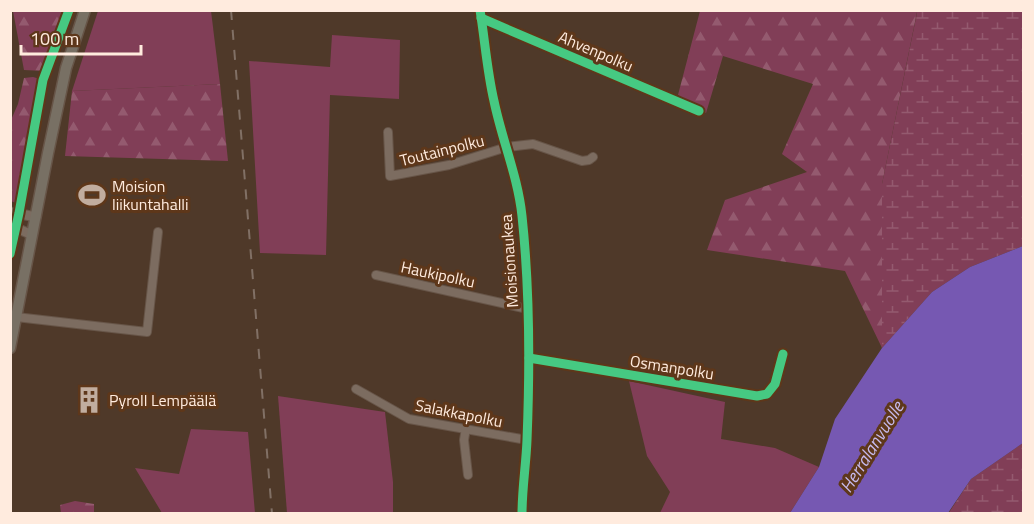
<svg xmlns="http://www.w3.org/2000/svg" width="1034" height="524" font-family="'Titillium Web',sans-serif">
<defs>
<pattern id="forest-firs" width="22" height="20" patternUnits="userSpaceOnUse" patternTransform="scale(1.5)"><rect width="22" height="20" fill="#813e57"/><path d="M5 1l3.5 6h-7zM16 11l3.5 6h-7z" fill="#945a6f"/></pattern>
<pattern id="wetland-marsh" width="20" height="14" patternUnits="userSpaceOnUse" patternTransform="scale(1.5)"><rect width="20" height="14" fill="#813e57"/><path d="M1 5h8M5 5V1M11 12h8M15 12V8" fill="none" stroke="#945a6f"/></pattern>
</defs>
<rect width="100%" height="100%" fill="#4f3929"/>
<!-- grass -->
<g fill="#813e57">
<path d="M 98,11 L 211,11 L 220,84 L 72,91 Z"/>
<path d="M 332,35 L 400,40 L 399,99 L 330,95 L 326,255 L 260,253 L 249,61 L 330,67 Z"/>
<path d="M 629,381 L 725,402 L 721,439 L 775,448 L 819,467 L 790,513 L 660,513 L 670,492 L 647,456 Z"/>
<path d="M 278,396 L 385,412 L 393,482 L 393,513 L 287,513 Z"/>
<path d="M 191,429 L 248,432 L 255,513 L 162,513 L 135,468 L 179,474 Z"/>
</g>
<!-- forest -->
<g fill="url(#forest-firs)">
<path d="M 911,10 L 917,12 L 882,184 L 882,348 L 845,271 L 707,250 L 725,200 L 807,172 L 782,154 L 813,84 L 723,56 L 706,113 L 678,95 L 700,11 Z"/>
<path d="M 13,11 L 66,11 L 44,71 L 24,70 Z"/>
<path d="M 33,77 L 40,79 L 18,204 L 11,201 L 11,120 L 18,104 L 24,78 Z"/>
<path d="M 220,84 L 228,161 L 65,156 L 72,91 Z"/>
<path d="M 75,501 L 94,504 L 94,513 L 61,513 L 60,505 Z"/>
</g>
<!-- wetland -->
<g fill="url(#wetland-marsh)">
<path d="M 916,11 L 1023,11 L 1023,246 L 970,267 L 932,292 L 882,348 L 882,184 L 917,13 Z"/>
<path d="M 1023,443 L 1023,513 L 948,514 L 971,479 Z"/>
</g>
<!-- water -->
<path fill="#7658b2" d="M 1023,246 L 1023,443 L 971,479 L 948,513 L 790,513 L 819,467 L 835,419 L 882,348 L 932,292 L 970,267 Z"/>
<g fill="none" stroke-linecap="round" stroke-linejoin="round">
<defs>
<g id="minor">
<path d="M 481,18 L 699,111"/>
<path d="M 388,132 L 390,176 L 449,165 L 507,147 L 533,144 L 582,161 L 589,160 L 593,157"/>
<path d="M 376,275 L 528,309"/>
<path d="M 16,317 L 147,332 L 158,232"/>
<path d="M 529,358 L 757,396 L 767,394 L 775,384 L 783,354"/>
<path d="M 356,389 L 409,419 L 527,440"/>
<path d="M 466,428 L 464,440 L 468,475"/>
</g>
<g id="tertiary">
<path d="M 480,10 C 485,41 487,71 494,101 C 502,140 518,177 522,216 C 530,291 530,366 527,440 C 526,465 522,489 522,514"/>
<path d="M 10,212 L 36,217"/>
<path d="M 10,225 L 32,235"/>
</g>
<path id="secondary" d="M 10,348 L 48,153 L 66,68 L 85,10"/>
</defs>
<!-- minor casing -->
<use href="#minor" stroke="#675548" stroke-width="10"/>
<!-- tertiary casing -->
<use href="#tertiary" stroke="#675548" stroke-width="11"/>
<!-- secondary casing -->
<use href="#secondary" stroke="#675548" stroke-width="13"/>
<!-- minor -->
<use href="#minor" stroke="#7c6c60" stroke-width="8"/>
<!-- tertiary -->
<use href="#tertiary" stroke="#7c6c60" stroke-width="9"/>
<!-- secondary -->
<use href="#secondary" stroke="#787064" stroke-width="10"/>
<!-- rail -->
<path stroke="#817065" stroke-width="2" stroke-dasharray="10 10" stroke-linecap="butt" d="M 231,10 L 272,514"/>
<defs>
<g id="cycleway">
<path d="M 480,10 C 485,41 487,71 494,101 C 502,140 518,177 522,216 C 530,291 530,366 527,440 C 526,465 522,489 522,514"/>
<path d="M 481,18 L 699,111"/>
<path d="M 10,254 L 19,213 L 43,80 L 69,10"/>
<path d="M 529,358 L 757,396 L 767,394 L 775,384 L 783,354"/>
</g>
</defs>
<!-- cycleway casing -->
<use href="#cycleway" stroke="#5e371a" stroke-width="13"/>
<!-- cycleway -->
<use href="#cycleway" stroke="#46c982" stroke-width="9"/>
</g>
<!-- icons -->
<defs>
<symbol id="stadium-bare" viewBox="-9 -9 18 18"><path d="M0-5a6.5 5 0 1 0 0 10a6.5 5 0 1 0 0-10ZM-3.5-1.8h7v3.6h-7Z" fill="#c1ad9f" stroke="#5e371a" stroke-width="2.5" paint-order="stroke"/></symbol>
<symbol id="building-bare" viewBox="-9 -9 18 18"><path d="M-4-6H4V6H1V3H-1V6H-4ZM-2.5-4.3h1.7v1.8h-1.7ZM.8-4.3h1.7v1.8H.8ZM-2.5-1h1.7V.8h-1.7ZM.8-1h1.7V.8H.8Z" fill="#c1ad9f" stroke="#5e371a" stroke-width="2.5" paint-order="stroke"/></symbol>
</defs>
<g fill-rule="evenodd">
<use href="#stadium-bare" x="73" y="176" width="38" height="38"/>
<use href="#building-bare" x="70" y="381" width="38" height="38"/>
</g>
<g text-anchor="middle" stroke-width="6" stroke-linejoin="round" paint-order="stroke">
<!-- street labels -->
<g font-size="16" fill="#ffebde" stroke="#5e371a">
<text transform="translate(596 51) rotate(23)" y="6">Ahvenpolku</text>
<text transform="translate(442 150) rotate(-14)" y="6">Toutainpolku</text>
<text transform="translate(509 261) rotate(-94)" y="6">Moisionaukea</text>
<text transform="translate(438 274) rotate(12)" y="6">Haukipolku</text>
<text transform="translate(672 367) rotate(9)" y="6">Osmanpolku</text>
<text transform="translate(459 413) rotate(11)" y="6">Salakkapolku</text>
</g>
<!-- poi labels -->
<g font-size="16" fill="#ffebde" stroke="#5e371a" text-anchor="start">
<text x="112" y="192">Moision<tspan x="112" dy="18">liikuntahalli</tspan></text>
<text x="109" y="406">Pyroll Lempäälä</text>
</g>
<!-- water labels -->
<g font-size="18" font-style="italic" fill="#c6baed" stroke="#5e371a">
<text transform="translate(872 447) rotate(-58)" y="6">Herralanvuolle</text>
</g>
</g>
<!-- border -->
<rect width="1034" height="524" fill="none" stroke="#ffebde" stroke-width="24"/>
<!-- scale -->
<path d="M21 45v9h120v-9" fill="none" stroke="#ffebde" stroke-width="3"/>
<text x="30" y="45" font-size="18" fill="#ffebde" stroke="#5e371a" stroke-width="4.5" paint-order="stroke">100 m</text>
</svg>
